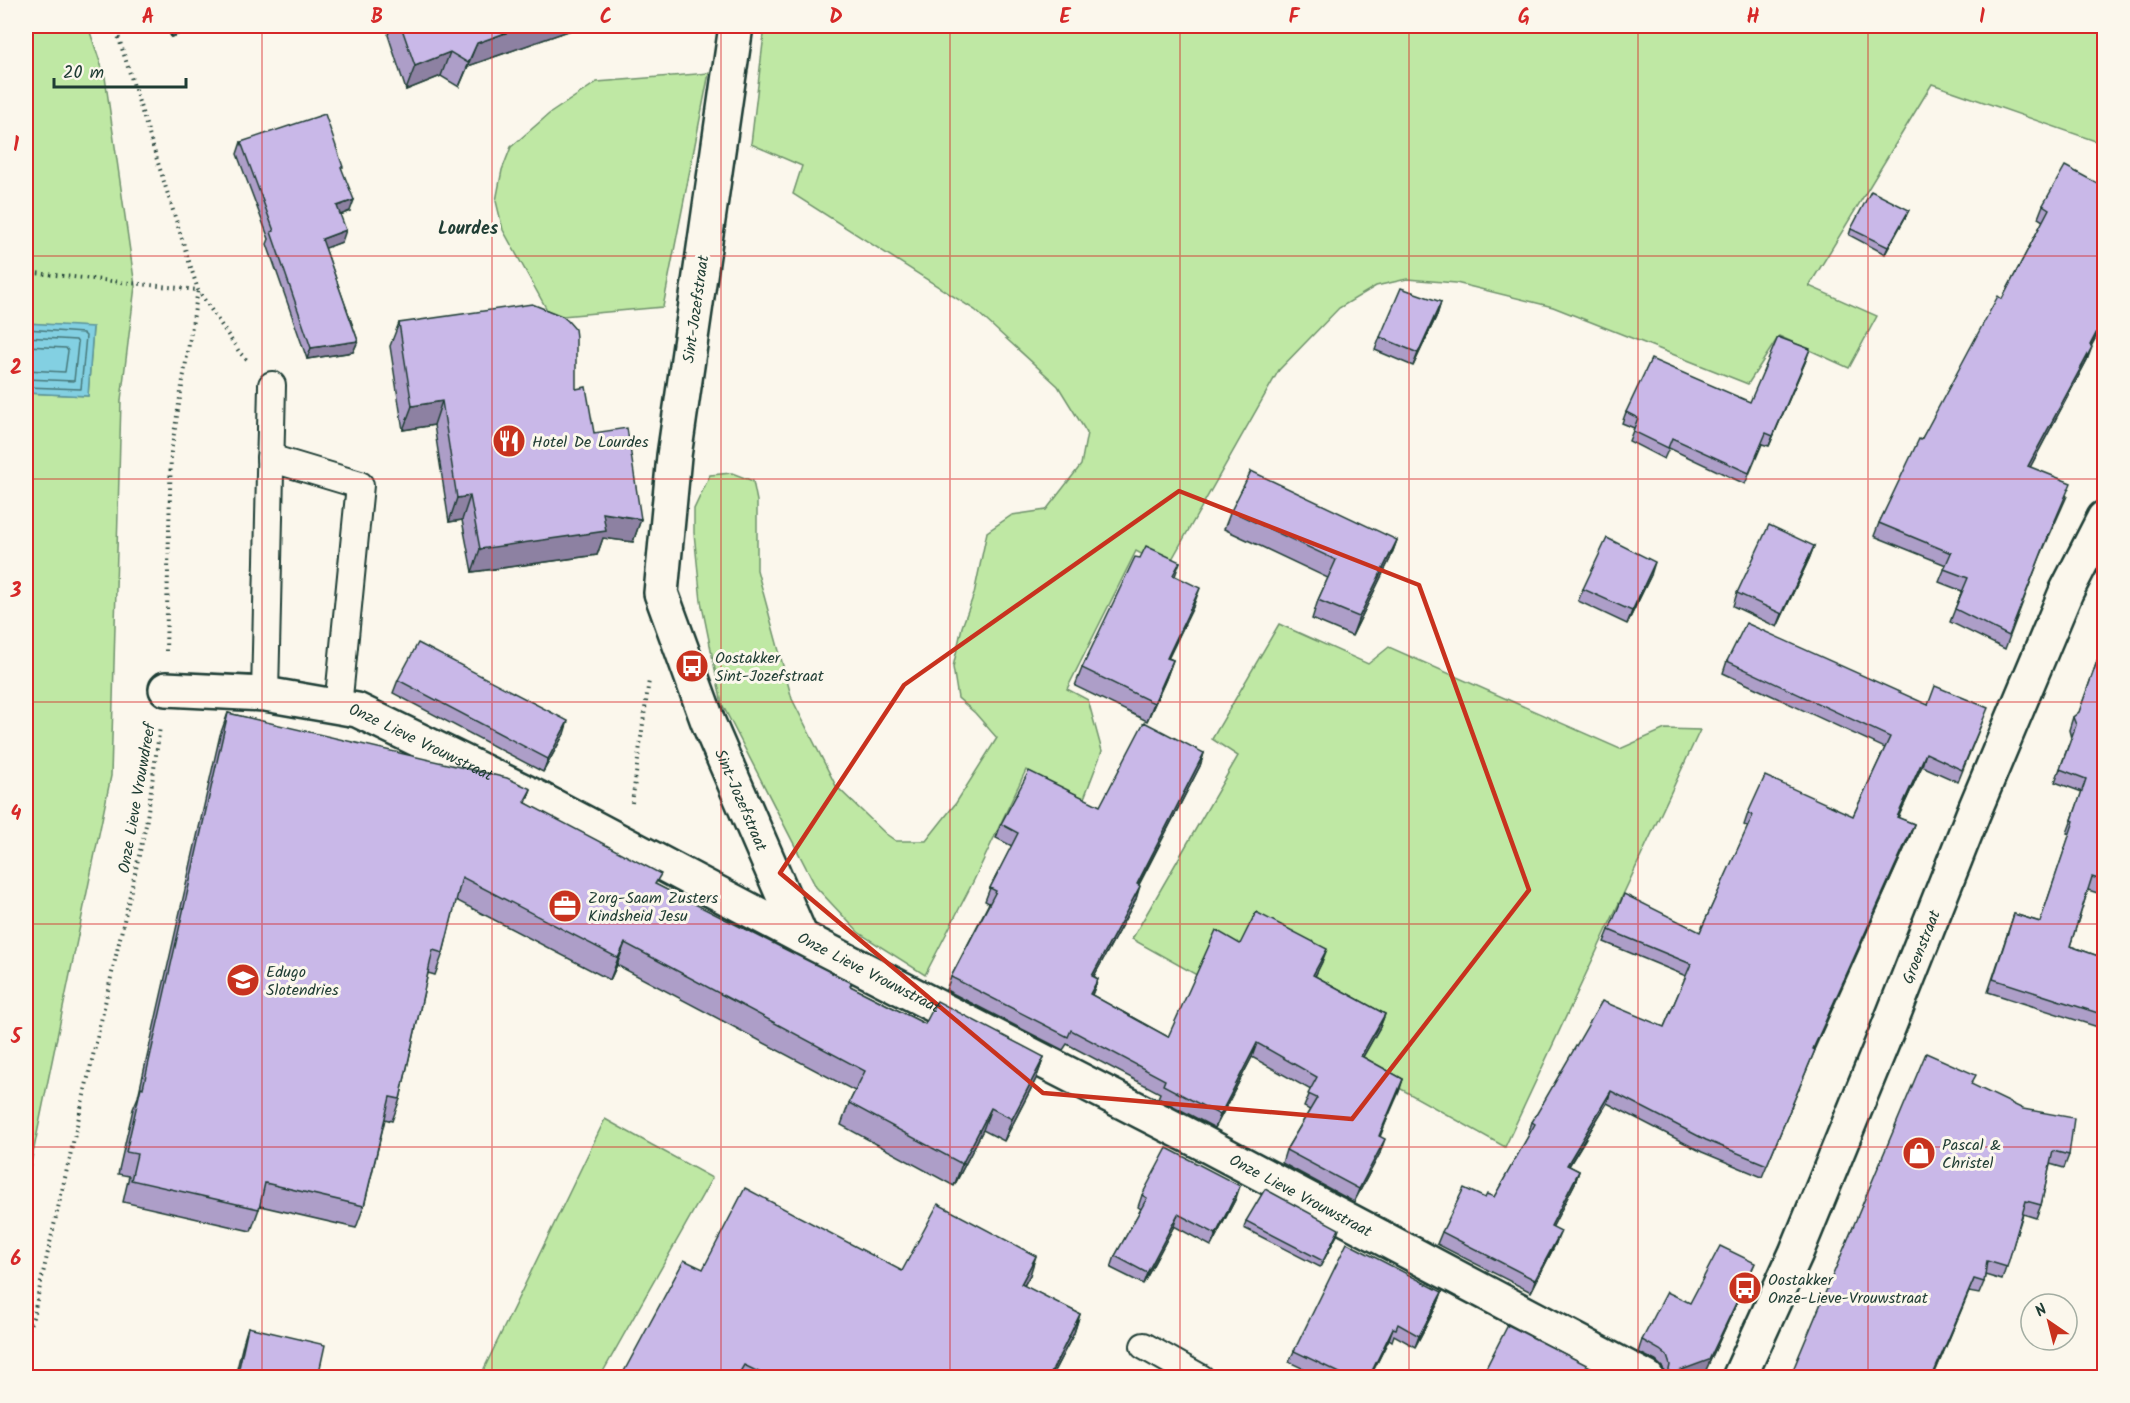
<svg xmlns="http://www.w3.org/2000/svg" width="2130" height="1403" font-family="Kalam,sans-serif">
<rect width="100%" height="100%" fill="#fbf7ec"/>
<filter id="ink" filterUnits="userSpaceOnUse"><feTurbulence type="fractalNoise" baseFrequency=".0167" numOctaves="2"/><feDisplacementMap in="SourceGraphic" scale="12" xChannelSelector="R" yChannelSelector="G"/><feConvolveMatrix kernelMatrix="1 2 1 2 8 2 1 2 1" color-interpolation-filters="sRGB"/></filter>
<g filter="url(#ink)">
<!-- green -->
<g fill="#bfe8a4" stroke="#6f926c" stroke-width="1.5">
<path d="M 26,26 L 88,26 L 105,77 L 135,286 L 121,400 L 111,776 L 26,1187 L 26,393 L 88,396 L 93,328 L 26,323 Z"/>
<path d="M 765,26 L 2104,26 L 2104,144 L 1932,84 L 1809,286 L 1877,316 L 1849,368 L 1779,336 L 1748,384 L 1553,307 L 1456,283 L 1407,279 L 1376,286 L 1339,308 L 1279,370 L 1167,568 L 1136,551 L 1067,689 L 1088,700 L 1102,751 L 1081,806 L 1026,770 L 974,880 L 925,975 L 859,933 L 816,887 L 722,704 L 701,601 L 694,533 L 694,509 L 710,475 L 732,473 L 753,481 L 757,501 L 757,570 L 792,699 L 836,786 L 886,834 L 896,841 L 926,841 L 956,803 L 997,738 L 975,713 L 958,698 L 953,667 L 962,627 L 974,594 L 987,532 L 1012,515 L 1046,510 L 1081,465 L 1087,433 L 1058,386 L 975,310 L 793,194 L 802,166 L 751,144 Z"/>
<path d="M 709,73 L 663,307 L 551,317 L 503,230 L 496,201 L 502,170 L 511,147 L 549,114 L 597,82 Z"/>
<path d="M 1279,624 L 1368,664 L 1389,647 L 1620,749 L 1665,729 L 1700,730 L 1505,1147 L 1132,939 L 1238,756 L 1212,739 Z"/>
<path d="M 605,1119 L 712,1178 L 600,1377 L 480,1377 Z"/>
</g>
<!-- water -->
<path fill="#83d0e2" stroke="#5b959c" stroke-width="1.5" d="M 26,323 L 93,327 L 88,396 L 26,393 Z"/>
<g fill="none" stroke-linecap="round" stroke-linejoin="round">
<!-- shore -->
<g stroke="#47787a" stroke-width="1.5">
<path d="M 26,329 L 83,333 L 86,336 L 81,389 L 26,387"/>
<path d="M 26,337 L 76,340 L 78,343 L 74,381 L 26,379"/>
<path d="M 26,346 L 66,348 L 68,351 L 65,372 L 26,370"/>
</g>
<defs>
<g id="lane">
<path d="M 270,458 L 360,485 L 338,707"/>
<path d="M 265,694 L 272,385"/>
<path d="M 1144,1346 L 1201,1378"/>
</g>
<g id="street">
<path id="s1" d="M 736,26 L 674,456 L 661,593 L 708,722 L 801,937"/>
<path id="s2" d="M 166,689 L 265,694 L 357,710 L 536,797 L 801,937 L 1199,1141 L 1647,1378"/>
</g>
<g id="secondary">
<path id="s3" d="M 1739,1378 L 1796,1253 L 1887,1031 L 1973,814 L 2066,592 L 2104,518"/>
</g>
</defs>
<!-- lane casing -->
<use href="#lane" stroke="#1f3d34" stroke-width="30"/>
<!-- street casing -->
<use href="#street" stroke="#1f3d34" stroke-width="38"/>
<!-- secondary casing -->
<use href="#secondary" stroke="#1f3d34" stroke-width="38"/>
<!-- path -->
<g stroke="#1f3d34" stroke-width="4" stroke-dasharray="1.5 4.5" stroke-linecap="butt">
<path d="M 115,26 L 198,290 L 240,353 L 248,361"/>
<path d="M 26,272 L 198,290"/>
<path d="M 166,651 L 171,452 L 198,290"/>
<path d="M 632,803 L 649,680"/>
<path d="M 26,1335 L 33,1317 L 146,825 L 160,727"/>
</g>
<!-- lane -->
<use href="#lane" stroke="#fbf7ec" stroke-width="26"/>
<!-- street -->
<use href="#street" stroke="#fbf7ec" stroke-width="33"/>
<!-- secondary -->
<use href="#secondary" stroke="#fbf7ec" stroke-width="33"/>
</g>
<!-- wall -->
<g fill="#ad9ec8" stroke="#1f3d34" stroke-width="1.5">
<path d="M 166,26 L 202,26 L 171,37 Z"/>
<path d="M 391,26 L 577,26 L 577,28 L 468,66 L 459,87 L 441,76 L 406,90 L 388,35 Z"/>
<path d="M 241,142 L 342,170 L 350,211 L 340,215 L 342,242 L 325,248 L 358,341 L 353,352 L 307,359 L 267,244 L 269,239 L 237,154 Z"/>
<path d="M 2104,187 L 2104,322 L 2091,346 L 2087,360 L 2030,467 L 2067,496 L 2040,557 L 2005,649 L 1950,622 L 1962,591 L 1939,582 L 1946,565 L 1874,536 L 1879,523 L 1921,440 L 2002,299 L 2043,221 L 2038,218 L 2043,205 Z"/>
<path d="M 1906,216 L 1885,254 L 1849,235 L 1851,229 Z"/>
<path d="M 1441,302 L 1437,315 L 1413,366 L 1375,350 L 1380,337 Z"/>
<path d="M 399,323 L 576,389 L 594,433 L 641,519 L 633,542 L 603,538 L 597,555 L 472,572 L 462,520 L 449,522 L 434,425 L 403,430 L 390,346 Z"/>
<path d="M 1806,360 L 1769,446 L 1762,444 L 1745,484 L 1669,448 L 1664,459 L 1629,441 L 1634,428 L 1622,423 L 1626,412 L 1750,402 Z"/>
<path d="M 1231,511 L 1397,540 L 1390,559 L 1352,636 L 1312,619 L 1318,600 L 1328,578 L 1224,529 Z"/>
<path d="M 1814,546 L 1809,559 L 1777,627 L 1733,606 L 1737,593 Z"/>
<path d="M 1140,558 L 1180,562 L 1175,576 L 1193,607 L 1168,658 L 1173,660 L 1166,679 L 1147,721 L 1075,686 L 1082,668 Z"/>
<path d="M 1651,575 L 1627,624 L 1578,601 L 1583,589 Z"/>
<path d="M 2104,641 L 2104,895 L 2088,890 L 2070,946 L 2104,958 L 2104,1029 L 1988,992 L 2014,914 L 2040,922 L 2070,834 L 2067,833 L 2082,792 L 2055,782 L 2071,738 L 2069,730 L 2073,717 L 2079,713 Z"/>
<path d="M 1727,661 L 1928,705 L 1983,720 L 1958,782 L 1922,766 L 1898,818 L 1914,824 L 1910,836 L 1814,1050 L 1815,1050 L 1810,1062 L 1762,1177 L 1702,1152 L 1607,1103 L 1569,1166 L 1579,1171 L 1575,1183 L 1552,1227 L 1556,1243 L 1531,1292 L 1437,1244 L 1442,1232 L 1485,1198 L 1494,1197 L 1529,1135 L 1528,1134 L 1532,1122 L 1664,1027 L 1686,976 L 1604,942 L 1609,930 L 1700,932 L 1748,827 L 1744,825 L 1748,813 L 1853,816 L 1885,748 L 1723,673 Z"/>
<path d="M 398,680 L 564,734 L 543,772 L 393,693 Z"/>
<path d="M 228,713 L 531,789 L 526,803 L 657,885 L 850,986 L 925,1024 L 1044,1057 L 1036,1079 L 1004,1141 L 983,1130 L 954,1186 L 841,1125 L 849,1103 L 855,1091 L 617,965 L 610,980 L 456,900 L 443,953 L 435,975 L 428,973 L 400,1099 L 392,1121 L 385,1119 L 364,1206 L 356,1228 L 260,1206 L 251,1231 L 123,1202 L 129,1176 L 118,1174 L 133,1109 L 138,1097 L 220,735 Z"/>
<path d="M 1204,753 L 1200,766 L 1139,885 L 1136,899 L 1094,976 L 1098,979 L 1092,995 L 1168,1037 L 1240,944 L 1322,962 L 1315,976 L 1385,1014 L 1380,1027 L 1363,1057 L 1403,1079 L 1380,1137 L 1380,1153 L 1354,1202 L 1282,1163 L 1286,1150 L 1310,1110 L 1304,1107 L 1311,1090 L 1252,1057 L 1215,1128 L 1158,1098 L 1160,1093 L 1067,1044 L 1063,1050 L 946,990 L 951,977 L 989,903 L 985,901 L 990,888 L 1012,846 L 996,838 L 1001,824 L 1100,806 Z"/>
<path d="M 1972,1085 L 2069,1155 L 2064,1168 L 2050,1164 L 2041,1205 L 2036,1218 L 2023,1214 L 2002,1280 L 1985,1275 L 1984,1282 L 1979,1294 L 1969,1292 L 1933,1377 L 1790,1377 Z"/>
<path d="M 1142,1195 L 1236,1198 L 1211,1246 L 1174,1226 L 1143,1284 L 1111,1268 L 1115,1256 L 1141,1209 L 1138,1207 Z"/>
<path d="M 1246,1221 L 1337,1235 L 1320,1267 L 1244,1228 Z"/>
<path d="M 703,1269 L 902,1271 L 1030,1275 L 1024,1286 L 1080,1314 L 1074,1333 L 1051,1377 L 621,1377 Z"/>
<path d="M 1750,1274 L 1705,1372 L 1689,1377 L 1665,1377 L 1663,1368 L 1656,1361 L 1638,1352 L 1642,1340 L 1690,1303 Z"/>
<path d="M 1442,1292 L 1438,1303 L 1415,1347 L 1394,1335 L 1392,1341 L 1389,1339 L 1370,1377 L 1321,1377 L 1289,1362 L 1294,1351 Z"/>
<path d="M 248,1327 L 318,1377 L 235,1377 L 244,1340 Z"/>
<path d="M 1486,1368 L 1610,1377 L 1482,1377 Z"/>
</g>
<!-- shaded-wall -->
<g fill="#8d81a2" stroke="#1f3d34" stroke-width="1.5">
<path d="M 175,26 L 202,26 L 171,37 Z"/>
<path d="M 525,26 L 577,26 L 577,28 L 468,66 L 459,87 L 477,43 Z"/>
<path d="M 450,52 L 441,76 L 406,90 L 415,66 Z"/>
<path d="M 354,200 L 350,211 L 333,218 L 337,206 Z"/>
<path d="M 1909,210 L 1906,216 L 1885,254 L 1888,247 Z"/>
<path d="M 346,230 L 342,242 L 318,251 L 322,239 Z"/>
<path d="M 1441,302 L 1437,315 L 1413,366 L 1418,353 Z"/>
<path d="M 2104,318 L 2104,322 L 2085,358 L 2090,345 Z"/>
<path d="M 358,341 L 353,352 L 307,359 L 311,348 Z"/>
<path d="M 2092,347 L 2087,360 L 2024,479 L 2028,466 Z"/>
<path d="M 1810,349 L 1806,360 L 1769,446 L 1773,436 Z"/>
<path d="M 442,401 L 434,425 L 403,430 L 412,406 Z"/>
<path d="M 470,496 L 462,520 L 449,522 L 457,498 Z"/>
<path d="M 603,513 L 641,519 L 633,542 L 603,538 L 597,555 L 472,572 L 480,549 Z"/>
<path d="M 1397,540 L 1390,559 L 1352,636 L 1359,617 Z"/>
<path d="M 1814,546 L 1809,559 L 1777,627 L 1782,614 Z"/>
<path d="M 1655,562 L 1651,575 L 1627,624 L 1632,611 Z"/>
<path d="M 1200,588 L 1193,607 L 1160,676 L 1167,658 Z"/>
<path d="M 1173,660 L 1166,679 L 1147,721 L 1154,703 Z"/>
<path d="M 568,721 L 564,734 L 543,772 L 548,759 Z"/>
<path d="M 1204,753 L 1200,766 L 1132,897 L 1137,884 Z"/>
<path d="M 1926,753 L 1922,766 L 1892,830 L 1897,817 Z"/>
<path d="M 1914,824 L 1910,836 L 1808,1061 L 1813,1049 Z"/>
<path d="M 1140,886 L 1136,899 L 1087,989 L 1092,976 Z"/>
<path d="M 625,943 L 617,965 L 610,980 L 618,958 Z"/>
<path d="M 1327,949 L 1322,962 L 1309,989 L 1313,975 Z"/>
<path d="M 1098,979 L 1093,992 L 1086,1007 L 1090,994 Z"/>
<path d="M 1385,1014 L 1380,1027 L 1356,1069 L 1361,1056 Z"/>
<path d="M 1257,1043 L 1252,1057 L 1215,1128 L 1220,1115 Z"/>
<path d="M 1044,1057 L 1036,1079 L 1004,1141 L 1012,1119 Z"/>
<path d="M 1403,1079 L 1399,1092 L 1374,1149 L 1379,1136 Z"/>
<path d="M 1611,1091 L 1607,1103 L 1562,1177 L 1567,1165 Z"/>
<path d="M 991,1108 L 983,1130 L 954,1186 L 962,1164 Z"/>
<path d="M 1385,1139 L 1380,1153 L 1354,1202 L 1359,1189 Z"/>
<path d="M 1579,1171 L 1575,1183 L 1547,1238 L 1551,1226 Z"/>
<path d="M 1240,1186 L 1236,1198 L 1211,1246 L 1216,1234 Z"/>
<path d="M 1178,1214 L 1174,1226 L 1143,1284 L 1147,1273 Z"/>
<path d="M 1339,1229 L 1337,1235 L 1320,1267 Z"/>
<path d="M 1561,1231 L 1556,1243 L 1531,1292 L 1535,1280 Z"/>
<path d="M 1036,1256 L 1030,1275 L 1014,1303 L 1021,1284 Z"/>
<path d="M 1755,1263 L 1750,1274 L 1705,1372 L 1689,1377 L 1667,1377 L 1668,1375 Z"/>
<path d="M 1974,1279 L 1933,1377 L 1932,1377 Z"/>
<path d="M 1442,1292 L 1438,1303 L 1415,1347 L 1419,1336 Z"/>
<path d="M 1080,1314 L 1074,1333 L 1051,1377 L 1049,1377 Z"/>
<path d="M 1393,1328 L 1389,1339 L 1370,1377 L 1369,1377 Z"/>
</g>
<!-- building -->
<g fill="#c9b8e8" stroke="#1f3d34" stroke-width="1.5">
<path d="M 401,26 L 525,26 L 477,43 L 468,63 L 450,52 L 415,66 Z"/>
<path d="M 325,114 L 343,167 L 341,167 L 354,200 L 337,206 L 346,230 L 322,239 L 358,341 L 311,348 L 271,232 L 274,231 L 241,142 Z"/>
<path d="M 2065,166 L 2104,187 L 2104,318 L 2090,345 L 2092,347 L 2028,466 L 2071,483 L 2045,544 L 2009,636 L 1955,609 L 1968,578 L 1944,569 L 1951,553 L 1879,523 L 1919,439 L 1921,440 L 1998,296 L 2002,299 L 2049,209 L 2043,205 Z"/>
<path d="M 1871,191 L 1909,210 L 1888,247 L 1851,229 Z"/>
<path d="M 1401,288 L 1441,302 L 1418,353 L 1380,337 Z"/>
<path d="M 532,304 L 562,316 L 568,321 L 575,329 L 576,337 L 576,389 L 586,387 L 594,433 L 627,428 L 641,519 L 603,513 L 606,531 L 480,549 L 470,496 L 457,498 L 442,401 L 412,406 L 399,323 Z"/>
<path d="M 1778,337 L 1810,349 L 1773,436 L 1766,433 L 1749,473 L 1672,438 L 1668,448 L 1633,431 L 1638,418 L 1626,412 L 1651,359 L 1750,402 Z"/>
<path d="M 1251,471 L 1397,540 L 1359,617 L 1318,600 L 1336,560 L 1231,511 Z"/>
<path d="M 1769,525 L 1814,546 L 1782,614 L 1737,593 Z"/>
<path d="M 1607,538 L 1655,562 L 1632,611 L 1583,589 Z"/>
<path d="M 1146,546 L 1180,562 L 1173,575 L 1200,588 L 1167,658 L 1173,660 L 1154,703 L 1082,668 L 1135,557 L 1140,558 Z"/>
<path d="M 1746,623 L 1928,705 L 1935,686 L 1988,708 L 1962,770 L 1926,753 L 1897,817 L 1914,824 L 1813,1049 L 1815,1050 L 1767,1165 L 1706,1140 L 1611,1091 L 1567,1165 L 1579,1171 L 1551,1226 L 1561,1231 L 1535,1280 L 1442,1232 L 1464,1188 L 1485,1198 L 1487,1194 L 1494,1197 L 1535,1124 L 1532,1122 L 1602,1001 L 1664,1027 L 1691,964 L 1609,930 L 1624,894 L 1700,932 L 1753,815 L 1748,813 L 1765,776 L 1853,816 L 1890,737 L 1727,661 Z"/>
<path d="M 2104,642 L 2104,881 L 2092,877 L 2070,946 L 2104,958 L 2104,1015 L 1993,979 L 2014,914 L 2040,922 L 2074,821 L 2072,820 L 2086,779 L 2060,769 L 2076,725 L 2073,717 L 2079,712 Z"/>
<path d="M 418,643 L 568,721 L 548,759 L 398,680 Z"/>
<path d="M 228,713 L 507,778 L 531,789 L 524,802 L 661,874 L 655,884 L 852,983 L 850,986 L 925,1024 L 937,1001 L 1044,1057 L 1012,1119 L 991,1108 L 962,1164 L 849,1103 L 865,1071 L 625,943 L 618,958 L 462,877 L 443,953 L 433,950 L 400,1099 L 390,1097 L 364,1206 L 265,1183 L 259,1209 L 131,1180 L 137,1154 L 126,1152 L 141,1087 L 143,1088 Z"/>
<path d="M 1144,722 L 1204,753 L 1137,884 L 1140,886 L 1092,976 L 1098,979 L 1090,994 L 1168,1037 L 1216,930 L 1240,944 L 1256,912 L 1327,949 L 1313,975 L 1385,1014 L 1361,1056 L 1403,1079 L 1379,1136 L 1385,1139 L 1359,1189 L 1286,1150 L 1317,1098 L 1308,1094 L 1317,1077 L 1257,1043 L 1220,1115 L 1163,1085 L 1165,1080 L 1071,1030 L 1068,1037 L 951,977 L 996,891 L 990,888 L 1018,833 L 1001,824 L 1029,771 L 1100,806 Z"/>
<path d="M 1926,1053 L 1976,1075 L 1971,1084 L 2023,1109 L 2074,1118 L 2069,1155 L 2053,1151 L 2041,1205 L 2026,1201 L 2007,1267 L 1987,1261 L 1984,1282 L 1974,1279 L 1932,1377 L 1790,1377 Z"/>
<path d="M 1167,1148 L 1240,1186 L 1216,1234 L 1178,1214 L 1147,1273 L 1115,1256 L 1147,1198 L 1142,1195 Z"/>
<path d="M 745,1188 L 902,1271 L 938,1204 L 1036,1256 L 1021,1284 L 1080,1314 L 1049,1377 L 769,1377 L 744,1365 L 737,1377 L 621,1377 L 684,1260 L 703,1269 Z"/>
<path d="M 1265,1189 L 1339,1229 L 1323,1261 L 1246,1221 Z"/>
<path d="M 1347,1243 L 1442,1292 L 1419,1336 L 1398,1324 L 1396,1329 L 1393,1328 L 1369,1377 L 1348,1377 L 1294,1351 Z"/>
<path d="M 1720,1246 L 1755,1263 L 1709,1360 L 1668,1375 L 1670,1365 L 1667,1356 L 1660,1350 L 1642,1340 L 1667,1292 L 1690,1303 Z"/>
<path d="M 1508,1325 L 1610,1377 L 1505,1377 L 1486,1368 Z"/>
<path d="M 248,1327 L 325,1345 L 318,1377 L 237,1377 Z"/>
<path d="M 1625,1373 L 1634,1377 L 1623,1377 Z"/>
</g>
</g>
<!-- marked area -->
<path fill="none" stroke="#c8321e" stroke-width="4.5" stroke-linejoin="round" d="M 1179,491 L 1419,585 L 1529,890 L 1352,1119 L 1043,1093 L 780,873 L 904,685 Z"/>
<!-- grid -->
<path fill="none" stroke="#d62828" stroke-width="1.5" stroke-opacity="0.55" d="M 262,26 L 262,1378M 492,26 L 492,1378M 721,26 L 721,1378M 950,26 L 950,1378M 1180,26 L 1180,1378M 1409,26 L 1409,1378M 1638,26 L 1638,1378M 1868,26 L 1868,1378M 26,256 L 2104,256M 26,479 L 2104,479M 26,702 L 2104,702M 26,924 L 2104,924M 26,1147 L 2104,1147"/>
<!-- icons -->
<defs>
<symbol id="restaurant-disc" viewBox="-11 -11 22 22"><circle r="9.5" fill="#c8321e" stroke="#fbf7ec"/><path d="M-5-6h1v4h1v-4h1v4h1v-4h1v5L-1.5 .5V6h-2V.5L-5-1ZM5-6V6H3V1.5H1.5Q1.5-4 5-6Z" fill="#fff"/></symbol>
<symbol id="bus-disc" viewBox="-11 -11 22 22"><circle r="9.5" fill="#c8321e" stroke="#fbf7ec"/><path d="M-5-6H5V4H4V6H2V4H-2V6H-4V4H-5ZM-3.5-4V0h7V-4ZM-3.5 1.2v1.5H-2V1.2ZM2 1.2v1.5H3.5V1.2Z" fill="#fff"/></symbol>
<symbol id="office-disc" viewBox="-11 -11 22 22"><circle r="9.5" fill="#c8321e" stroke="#fbf7ec"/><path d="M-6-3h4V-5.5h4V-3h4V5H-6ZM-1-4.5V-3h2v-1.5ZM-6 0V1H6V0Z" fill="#fff"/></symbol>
<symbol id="school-disc" viewBox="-11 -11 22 22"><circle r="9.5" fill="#c8321e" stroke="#fbf7ec"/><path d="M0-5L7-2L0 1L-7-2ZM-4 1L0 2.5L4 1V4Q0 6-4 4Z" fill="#fff"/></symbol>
<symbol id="shop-disc" viewBox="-11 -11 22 22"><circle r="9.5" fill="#c8321e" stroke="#fbf7ec"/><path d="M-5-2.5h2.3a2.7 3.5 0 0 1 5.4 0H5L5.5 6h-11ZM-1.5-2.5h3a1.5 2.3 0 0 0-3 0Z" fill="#fff"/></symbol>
</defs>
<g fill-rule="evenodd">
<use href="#restaurant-disc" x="490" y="422" width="38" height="38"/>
<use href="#bus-disc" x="673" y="647" width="38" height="38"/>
<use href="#office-disc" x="546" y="887" width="38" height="38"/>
<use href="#school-disc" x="224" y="961" width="38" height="38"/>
<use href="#shop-disc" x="1900" y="1134" width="38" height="38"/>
<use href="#bus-disc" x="1726" y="1269" width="38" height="38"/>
</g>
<g text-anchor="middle" stroke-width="6" stroke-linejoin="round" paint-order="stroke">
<!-- street labels -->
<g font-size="16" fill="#1f3d34" stroke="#fbf7ec">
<text transform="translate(695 309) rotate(-82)" y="6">Sint-Jozefstraat</text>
<text dy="6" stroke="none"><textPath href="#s2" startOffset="264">Onze Lieve Vrouwstraat</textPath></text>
<text transform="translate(136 798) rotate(-80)" y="6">Onze Lieve Vrouwdreef</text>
<text dy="6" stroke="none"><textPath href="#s1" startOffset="794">Sint-Jozefstraat</textPath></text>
<text dy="6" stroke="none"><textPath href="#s3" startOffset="468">Groenstraat</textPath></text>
<text dy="6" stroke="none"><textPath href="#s2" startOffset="768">Onze Lieve Vrouwstraat</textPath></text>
<text dy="6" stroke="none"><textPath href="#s2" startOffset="1254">Onze Lieve Vrouwstraat</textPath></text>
</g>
<!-- poi labels -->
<g font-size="16" fill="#1f3d34" stroke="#fbf7ec" text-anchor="start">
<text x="532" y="447">Hotel De Lourdes</text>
<text x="715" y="663">Oostakker<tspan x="715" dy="18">Sint-Jozefstraat</tspan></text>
<text x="588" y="903">Zorg-Saam Zusters<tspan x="588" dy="18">Kindsheid Jesu</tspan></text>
<text x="266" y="977">Edugo<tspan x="266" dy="18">Slotendries</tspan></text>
<text x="1942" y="1150">Pascal &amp;<tspan x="1942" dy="18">Christel</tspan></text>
<text x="1768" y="1285">Oostakker<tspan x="1768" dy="18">Onze-Lieve-Vrouwstraat</tspan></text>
</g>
<!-- neighbourhood labels -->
<g font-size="18" font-weight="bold" fill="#1f3d34" stroke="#fbf7ec">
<text x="468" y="234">Lourdes</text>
</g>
</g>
<!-- margin -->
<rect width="2130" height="1403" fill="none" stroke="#fbf7ec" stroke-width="66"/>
<!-- north arrow -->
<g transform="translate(2049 1322) rotate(325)"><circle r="28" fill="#fbf7ec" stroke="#a3ada2" stroke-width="1.5"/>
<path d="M0-4.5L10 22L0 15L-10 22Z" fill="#c8321e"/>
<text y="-9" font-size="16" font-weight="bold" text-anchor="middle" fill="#1f3d34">N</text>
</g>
<!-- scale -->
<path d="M54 78v9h132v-9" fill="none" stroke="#1f3d34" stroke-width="3"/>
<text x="63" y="78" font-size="18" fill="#1f3d34" stroke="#fbf7ec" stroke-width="4.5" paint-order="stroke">20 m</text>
<rect x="33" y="33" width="2064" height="1337" fill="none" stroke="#d62828" stroke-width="2"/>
<g font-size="20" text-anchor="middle" font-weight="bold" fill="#d62828">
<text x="148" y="23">A</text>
<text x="377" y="23">B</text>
<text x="606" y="23">C</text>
<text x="836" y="23">D</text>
<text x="1065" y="23">E</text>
<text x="1294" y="23">F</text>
<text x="1524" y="23">G</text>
<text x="1753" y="23">H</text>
<text x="1982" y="23">I</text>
<text x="16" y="151">1</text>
<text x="16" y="374">2</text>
<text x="16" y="597">3</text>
<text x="16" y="820">4</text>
<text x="16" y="1043">5</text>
<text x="16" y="1265">6</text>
</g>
</svg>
